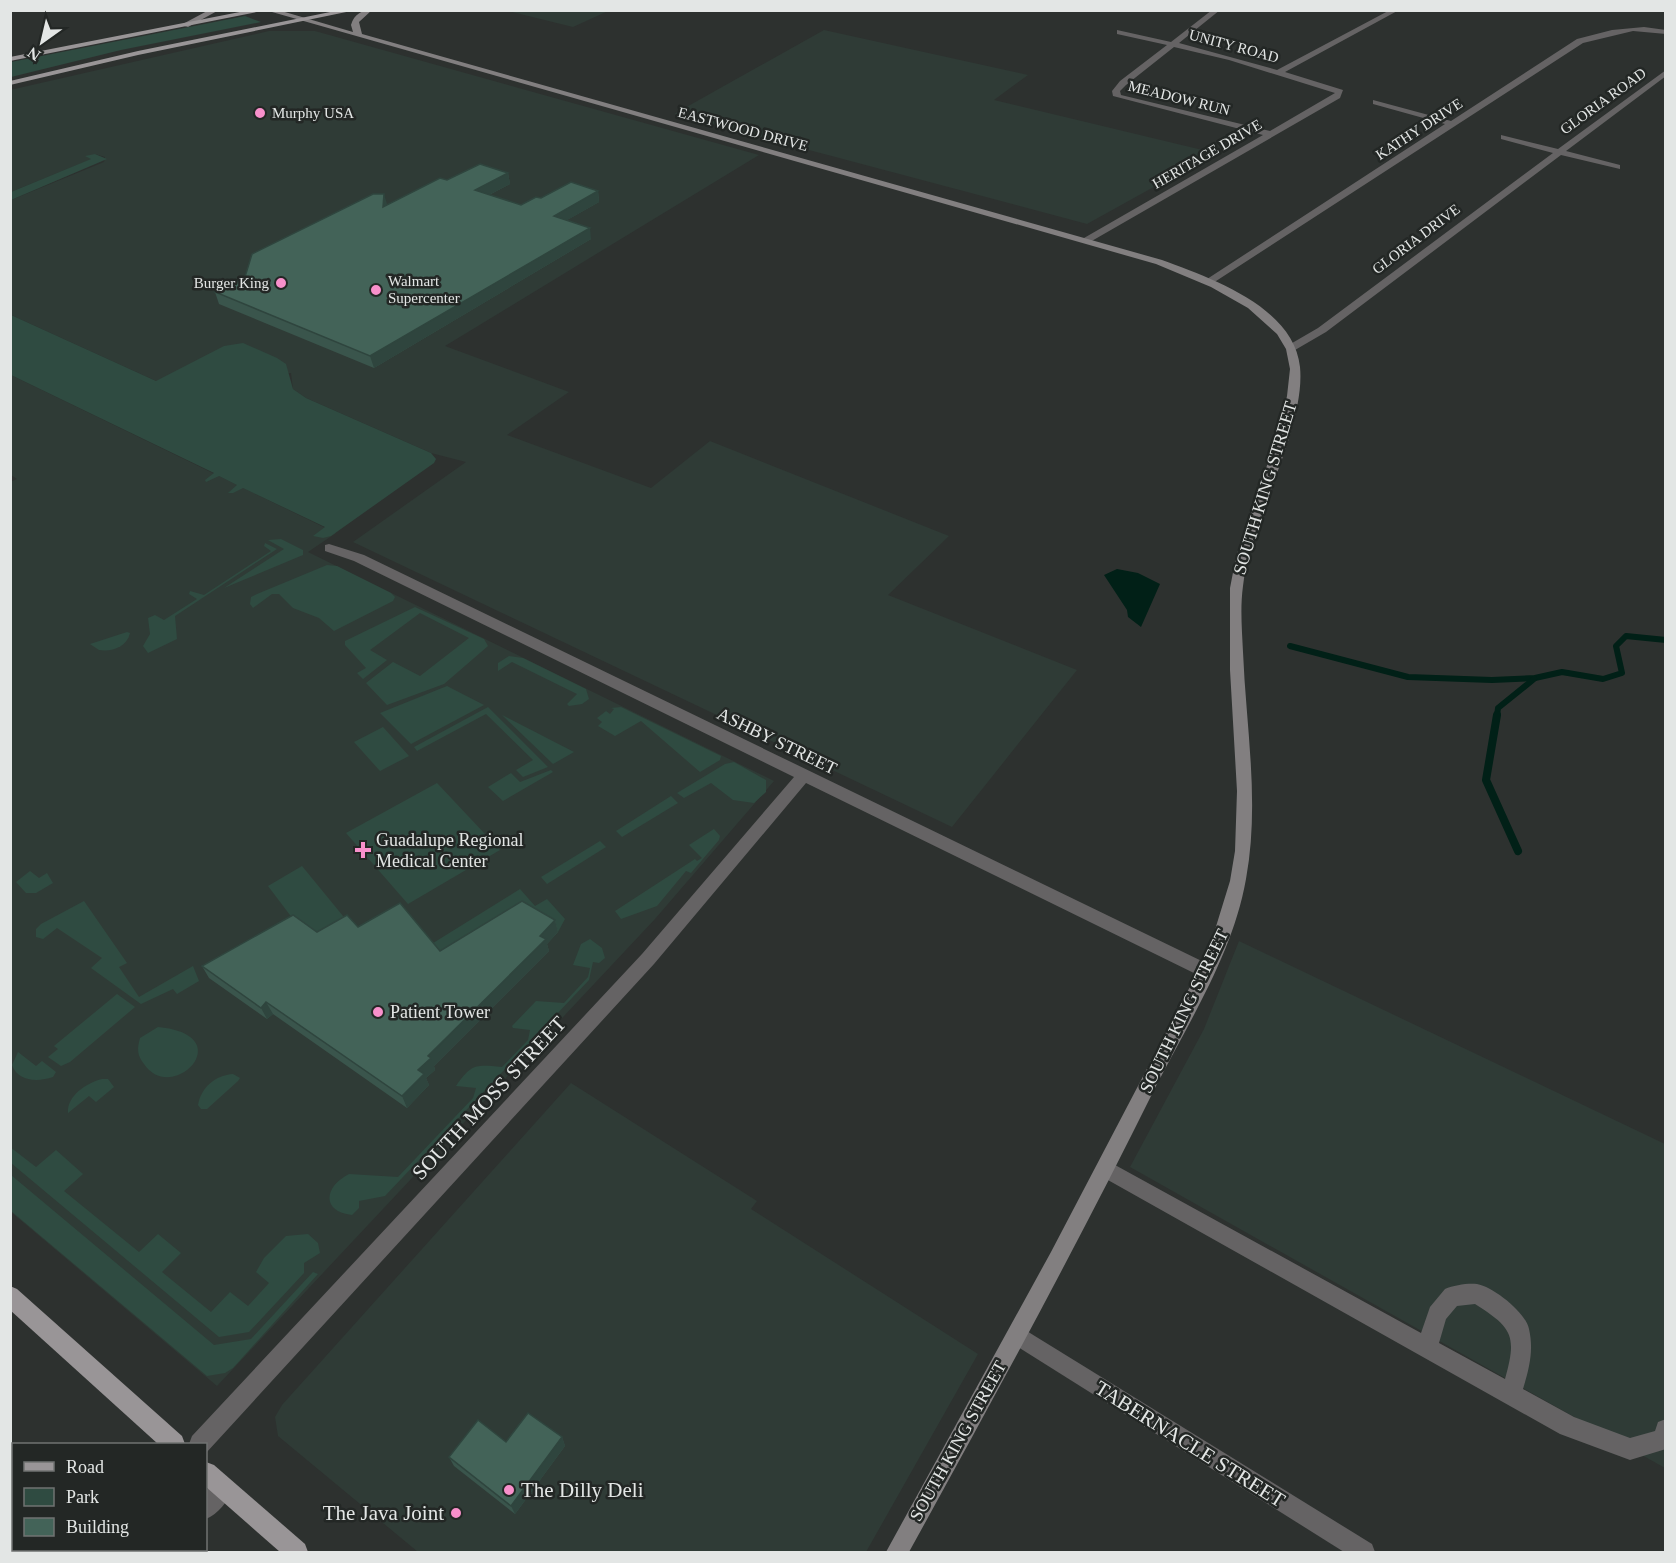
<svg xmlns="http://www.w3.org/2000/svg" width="1676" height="1563" font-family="Georgia,serif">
<rect width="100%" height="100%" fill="#2d312f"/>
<!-- built -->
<g fill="#2f3b36">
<path d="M 508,11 L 608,11 L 573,27 Z"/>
<path d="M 824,30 L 1028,75 L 994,100 L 1215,153 L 1087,224 L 674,114 Z"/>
<path d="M 269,31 L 315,31 L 759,155 L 445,346 L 569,392 L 507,435 L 651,488 L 710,441 L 949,536 L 888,595 L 1077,670 L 952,827 L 353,542 L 466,462 L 431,453 L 306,398 L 293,389 L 291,373 L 156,381 L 11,315 L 11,200 L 104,162 L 105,157 L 95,154 L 92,159 L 11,192 L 10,90 Z"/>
<path d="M 11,375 L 336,533 L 308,552 L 774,781 L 655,919 L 217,1386 L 11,1212 L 10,482 L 17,479 L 11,475 Z"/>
<path d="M 1239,941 L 1665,1144 L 1665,1468 L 1130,1167 L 1204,1029 Z"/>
<path d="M 571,1083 L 757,1201 L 751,1209 L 978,1354 L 866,1552 L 418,1552 L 278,1436 L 275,1417 L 282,1405 Z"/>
</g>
<!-- green -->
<g fill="#2f4b41">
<path d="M 245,16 L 261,22 L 121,50 L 11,77 L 11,62 Z"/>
<path d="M 95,154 L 107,159 L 11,200 L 11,192 L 91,159 L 85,156 Z"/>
<path d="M 11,315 L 156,381 L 224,346 L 243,343 L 277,358 L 286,364 L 293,389 L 306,398 L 431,453 L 436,459 L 434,463 L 331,536 L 323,538 L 313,536 L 325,527 L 243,488 L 233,493 L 228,493 L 237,485 L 219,476 L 206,482 L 205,480 L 214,473 L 11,375 Z"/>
<path d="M 281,539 L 303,550 L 303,555 L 224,588 L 284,549 L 268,540 Z"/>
<path d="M 265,543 L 277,549 L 175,616 L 177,639 L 148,653 L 143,646 L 150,634 L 148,618 L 155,615 L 164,620 L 197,599 L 189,594 L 190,591 L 204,595 L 271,551 L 264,546 Z"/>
<path d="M 327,565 L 337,566 L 391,593 L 395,597 L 393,601 L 334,631 L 319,618 L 293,608 L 279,594 L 272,594 L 253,608 L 250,604 L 251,597 L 257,594 Z"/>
<path d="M 415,607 L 484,639 L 488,646 L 444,684 L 387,705 L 366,683 L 393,662 L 420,676 L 469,638 L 420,613 L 370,650 L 387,660 L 363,679 L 357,673 L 366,668 L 345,645 L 345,641 Z"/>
<path d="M 127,632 L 130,633 C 127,647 112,652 99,650 L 90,644 Z"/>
<path d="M 509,656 L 523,658 L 586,689 L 589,699 L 582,704 L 569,706 L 567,704 L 577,694 L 512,662 L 498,671 L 498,663 Z"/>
<path d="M 447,686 L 484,705 L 411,744 L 380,713 Z"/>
<path d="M 488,707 L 548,767 L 523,777 L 516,770 L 533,760 L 486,714 L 417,751 L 414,747 Z"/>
<path d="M 621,707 L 721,756 L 720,760 L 700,772 L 641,721 L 615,736 L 598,726 L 602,722 L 597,718 L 610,708 L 606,711 L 610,714 L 614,709 L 611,708 Z"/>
<path d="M 502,715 L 574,752 L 553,764 Z"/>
<path d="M 383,727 L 409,756 L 380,771 L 354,742 Z"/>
<path d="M 734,762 L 766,780 L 766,792 L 754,803 L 733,800 L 711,783 L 684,798 L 677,793 L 725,764 Z"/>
<path d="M 551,770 L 553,772 L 503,801 L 488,787 L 511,773 L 520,782 Z"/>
<path d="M 437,783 L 500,850 L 408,904 L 346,833 Z"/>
<path d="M 671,796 L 678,803 L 622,837 L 616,831 Z"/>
<path d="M 714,829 L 720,836 L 719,840 L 691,873 L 686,871 L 657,906 L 621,919 L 615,911 L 695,859 L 697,861 L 702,858 L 689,845 Z"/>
<path d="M 600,841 L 606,847 L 547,884 L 541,877 Z"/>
<path d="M 302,866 L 352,927 L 322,944 L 299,927 L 268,886 Z"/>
<path d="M 30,871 L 39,878 L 47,873 L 53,883 L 36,893 L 26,893 L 16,882 Z"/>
<path d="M 520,889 L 535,906 L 547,899 L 565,919 L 558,932 L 408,985 L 401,963 Z"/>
<path d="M 84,901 L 127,963 L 119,967 L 139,997 L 193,966 L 199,981 L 177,994 L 173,989 L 141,1004 L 91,968 L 102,958 L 57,928 L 43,939 L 36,937 L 36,929 L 41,924 Z"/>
<path d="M 590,939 L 602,948 L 605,958 L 599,963 L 593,962 L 589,980 L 385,1196 L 359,1201 L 359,1208 L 352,1215 C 320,1211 325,1186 349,1174 L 398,1177 L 473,1098 L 476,1088 L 456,1086 C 472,1063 476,1065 502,1067 L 528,1040 L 530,1030 L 513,1028 L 512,1026 L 536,1001 L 564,1003 L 588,977 L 590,968 L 573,965 L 581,944 Z"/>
<path d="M 117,994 L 135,1007 L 70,1062 L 61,1066 L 48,1057 L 58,1049 L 54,1046 Z"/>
<path d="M 158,1027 C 242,1035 172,1106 144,1064 C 137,1055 137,1049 140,1038 Z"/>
<path d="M 18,1052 L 36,1066 L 42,1061 L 56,1072 L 53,1077 C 38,1082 18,1082 12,1065 Z"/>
<path d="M 233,1074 L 240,1078 L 238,1081 L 207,1109 L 201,1109 L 198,1105 C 201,1087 216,1075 233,1074 Z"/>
<path d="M 102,1079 L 108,1079 L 114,1087 L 96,1102 L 89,1096 L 68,1113 C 67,1095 87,1083 102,1079 Z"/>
<path d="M 10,1147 L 36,1167 L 56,1150 L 83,1174 L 64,1191 L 139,1252 L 158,1234 L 181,1253 L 162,1272 L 211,1312 L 230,1292 L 248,1306 L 269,1283 L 256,1272 L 264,1258 L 286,1236 L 308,1234 L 318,1243 L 320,1253 L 304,1263 L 304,1273 L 249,1332 L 219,1337 L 11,1163 Z"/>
<path d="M 11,1175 L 214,1345 L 251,1339 L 313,1272 L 318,1274 L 233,1368 L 225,1373 L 207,1376 L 11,1211 Z"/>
</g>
<!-- water -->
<path fill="#012017" d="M 1117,569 L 1138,573 L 1160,584 L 1141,627 L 1128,617 L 1127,610 L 1104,575 Z"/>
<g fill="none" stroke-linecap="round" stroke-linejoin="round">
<!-- stream-far1 -->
<g stroke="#012017" stroke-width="6">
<path d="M 1290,646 L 1408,677 L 1492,680 L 1535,678 L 1562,672 L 1603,679 L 1622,673 L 1616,646 L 1626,636 L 1666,640"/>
<path d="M 1497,716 L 1498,708 L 1534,679"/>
</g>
<!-- stream -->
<path stroke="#012017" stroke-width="8" d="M 1497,715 L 1486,780 L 1518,851"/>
<!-- minor -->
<g fill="#656364" fill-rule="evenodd">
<path d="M 1212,10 L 1220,10 L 1179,43 L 1277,70 L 1390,10 L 1399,10 L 1285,72 L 1343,90 L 1340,98 L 1090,242 L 1084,242 L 1084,238 L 1263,135 L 1113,96 L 1112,91 L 1120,81 L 1167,45 L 1117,34 L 1117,30 L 1171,42 ZM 1174,47 L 1229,60 L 1335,93 L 1270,131 L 1121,95 L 1120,91 L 1126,85 Z"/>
<path d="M 1644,27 L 1666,30 L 1666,34 L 1633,31 L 1583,43 L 1213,283 L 1204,281 L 1445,124 L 1373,104 L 1373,100 L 1451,121 L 1577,39 L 1612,30 Z"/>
<path d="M 1666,70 L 1666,76 L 1566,151 L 1620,165 L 1620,169 L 1561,155 L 1326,332 L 1295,350 L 1287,350 L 1287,346 L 1318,328 L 1553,153 L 1501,139 L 1501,135 L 1558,149 Z"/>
<path d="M 329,544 L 364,555 L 1212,966 L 1214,971 L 1212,976 L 1206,978 L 1200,976 L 806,783 L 654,964 L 206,1453 L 206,1444 L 189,1444 L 192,1436 L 642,954 L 794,777 L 354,561 L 325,551 L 325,545 Z"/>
<path d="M 1106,1160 L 1421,1333 L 1430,1307 L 1445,1289 C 1454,1285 1468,1283 1477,1284 C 1494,1287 1526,1313 1529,1329 C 1534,1351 1529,1369 1523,1389 L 1574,1417 L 1630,1438 L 1655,1431 L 1658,1422 L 1666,1419 L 1666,1449 L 1630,1460 L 1560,1434 L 1099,1175 L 1097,1169 L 1099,1163 ZM 1475,1304 C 1513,1328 1517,1336 1505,1379 L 1439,1343 L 1446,1319 L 1457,1306 Z"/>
<path d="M 1017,1325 L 1372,1544 L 1375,1552 L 1344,1552 L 1010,1342 L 1007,1335 L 1010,1328 Z"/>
<path d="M 222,1478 L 230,1481 L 233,1489 C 228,1501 218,1514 206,1519 L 206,1491 L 214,1481 Z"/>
<path d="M 156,1550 L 179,1550 L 178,1552 L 155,1552 Z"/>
</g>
<!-- secondary -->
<g fill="#827f80" fill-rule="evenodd">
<path d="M 209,10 L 219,10 L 188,27 L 181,25 Z"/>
<path d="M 265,10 L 278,10 L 353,32 L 351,25 C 354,14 362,10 372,10 L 359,22 L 362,34 L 1162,260 C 1211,278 1294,307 1300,367 C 1304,408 1280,463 1267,502 C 1258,529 1246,557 1243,586 C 1240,608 1242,630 1243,652 C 1246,727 1260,803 1246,879 C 1233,953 1190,1020 1156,1086 C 1078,1244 994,1398 909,1552 L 886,1552 L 1051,1252 L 1193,981 L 1214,933 L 1230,881 L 1235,851 L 1237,791 L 1230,670 L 1230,588 L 1236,557 L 1280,427 L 1287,396 L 1290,369 L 1286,349 L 1277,334 L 1248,308 L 1211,287 L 1156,264 Z"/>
</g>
<!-- primary -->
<g fill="#999597" fill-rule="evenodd">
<path d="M 250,10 L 267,10 L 10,61 L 10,57 Z"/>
<path d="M 340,10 L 356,10 L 138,55 L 10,85 L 10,81 L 138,51 Z"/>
<path d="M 10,1286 L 17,1289 L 182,1436 L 185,1444 L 158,1444 L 10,1310 Z"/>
<path d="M 206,1462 L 214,1465 L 305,1544 L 308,1552 L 280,1552 L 206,1487 Z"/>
</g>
</g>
<!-- wall -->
<g fill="#3a554c">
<path d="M 508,173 L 510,184 L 489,195 L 521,205 L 541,198 L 598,191 L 599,202 L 567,220 L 591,239 L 374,368 L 219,304 L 215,292 L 387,205 L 447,180 Z"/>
<path d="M 555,920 L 558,932 L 547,944 L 549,951 L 434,1066 L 435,1070 L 426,1078 L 429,1085 L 407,1108 L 273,1014 L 267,1019 L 209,978 L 202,966 L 317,932 L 358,927 L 440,951 Z"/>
<path d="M 562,1437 L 565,1446 L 515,1514 L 454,1466 L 449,1457 L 506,1442 Z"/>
</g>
<!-- shaded-wall -->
<g fill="#2f453e">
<path d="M 508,173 L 510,184 L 477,201 L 475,190 Z"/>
<path d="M 598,191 L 599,202 L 555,227 L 554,216 Z"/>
<path d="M 384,194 L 387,204 L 386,218 L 383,207 Z"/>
<path d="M 590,228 L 591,239 L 374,368 L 370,356 Z"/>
<path d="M 555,920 L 558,932 L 547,944 L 549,951 L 434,1066 L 435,1070 L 426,1078 L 429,1085 L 407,1108 L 402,1096 L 418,1070 L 428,1056 Z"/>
<path d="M 266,1002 L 273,1014 L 267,1019 L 261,1008 Z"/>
<path d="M 562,1437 L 565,1446 L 515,1514 L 511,1506 Z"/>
</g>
<!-- building -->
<g fill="#436358" stroke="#2f453e" stroke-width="1.5">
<path d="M 480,164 L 508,173 L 475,190 L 521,205 L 536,197 L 541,198 L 571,182 L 598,191 L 554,216 L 590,228 L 370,356 L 215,292 L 245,277 L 252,254 L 373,194 L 384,194 L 383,207 L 440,178 L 447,180 Z"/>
<path d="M 522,901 L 555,920 L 540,936 L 546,939 L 428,1056 L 431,1058 L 418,1070 L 424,1074 L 402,1096 L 266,1002 L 261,1008 L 202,966 L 293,915 L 317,932 L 347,915 L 358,927 L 400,903 L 440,951 Z"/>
<path d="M 528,1413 L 562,1437 L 511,1506 L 449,1457 L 478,1420 L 506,1442 Z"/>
</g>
<!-- markers -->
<g fill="#f890cb" stroke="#232725" stroke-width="2">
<circle cx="260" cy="113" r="6"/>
<circle cx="281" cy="283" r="6"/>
<circle cx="376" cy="290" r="6"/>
<path d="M360 841h6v6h6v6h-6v6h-6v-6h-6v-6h6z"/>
<circle cx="378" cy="1012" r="6"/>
<circle cx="509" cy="1490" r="6"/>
<circle cx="456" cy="1513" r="6"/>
</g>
<g text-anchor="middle" stroke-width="5" stroke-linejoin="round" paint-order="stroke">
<!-- far-street labels -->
<g font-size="15" fill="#e3e6e5" stroke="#232725">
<text transform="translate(1234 46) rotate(15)" y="5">UNITY ROAD</text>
<text transform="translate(1179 98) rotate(14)" y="5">MEADOW RUN</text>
<text transform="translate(1603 101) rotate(-36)" y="5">GLORIA ROAD</text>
<text transform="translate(743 129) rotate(15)" y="5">EASTWOOD DRIVE</text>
<text transform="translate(1419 129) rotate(-33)" y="5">KATHY DRIVE</text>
<text transform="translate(1207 154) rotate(-30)" y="5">HERITAGE DRIVE</text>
<text transform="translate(1416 239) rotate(-37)" y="5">GLORIA DRIVE</text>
</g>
<!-- far-poi labels -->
<g font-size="15" fill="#e3e6e5" stroke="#232725" text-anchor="start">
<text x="272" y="118">Murphy USA</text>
<text x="388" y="286">Walmart<tspan x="388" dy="17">Supercenter</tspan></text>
<text x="269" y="288" text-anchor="end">Burger King</text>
</g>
<!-- street labels -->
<g font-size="18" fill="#e3e6e5" stroke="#232725">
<text transform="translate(1265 488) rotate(-73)" y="6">SOUTH KING STREET</text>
<text transform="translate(777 741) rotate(26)" y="6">ASHBY STREET</text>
<text transform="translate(1184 1011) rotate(-64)" y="6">SOUTH KING STREET</text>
<text transform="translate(958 1441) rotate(-61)" y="6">SOUTH KING STREET</text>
</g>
<!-- poi labels -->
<g font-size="18" fill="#e3e6e5" stroke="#232725" text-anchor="start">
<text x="376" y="846">Guadalupe Regional<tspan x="376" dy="21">Medical Center</tspan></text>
<text x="390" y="1018">Patient Tower</text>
</g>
<!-- near-street labels -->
<g font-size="21" fill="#e3e6e5" stroke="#232725">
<text transform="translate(489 1098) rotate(-47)" y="7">SOUTH MOSS STREET</text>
<text transform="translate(1190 1444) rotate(32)" y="7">TABERNACLE STREET</text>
</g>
<!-- near-poi labels -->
<g font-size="21" fill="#e3e6e5" stroke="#232725" text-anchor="start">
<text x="521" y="1497">The Dilly Deli</text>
<text x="444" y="1520" text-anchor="end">The Java Joint</text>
</g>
</g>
<!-- border -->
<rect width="1676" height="1563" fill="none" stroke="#e3e6e5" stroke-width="24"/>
<!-- legend -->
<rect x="12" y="1443" width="195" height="108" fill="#232725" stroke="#707372" stroke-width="1.5"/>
<rect x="24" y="1462" width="30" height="9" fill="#999597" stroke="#707372" stroke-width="1.5"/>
<text x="66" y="1473" font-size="18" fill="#e3e6e5">Road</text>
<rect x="24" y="1488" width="30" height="18" fill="#2f4b41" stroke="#707372" stroke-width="1.5"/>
<text x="66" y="1503" font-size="18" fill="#e3e6e5">Park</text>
<rect x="24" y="1518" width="30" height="18" fill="#436358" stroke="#707372" stroke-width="1.5"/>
<text x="66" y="1533" font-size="18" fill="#e3e6e5">Building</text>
<!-- north arrow -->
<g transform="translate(42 42) rotate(214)" stroke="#232725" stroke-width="4.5" paint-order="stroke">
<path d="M0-4.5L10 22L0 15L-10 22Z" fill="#e3e6e5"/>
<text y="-9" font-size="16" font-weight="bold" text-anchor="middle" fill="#e3e6e5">N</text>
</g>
</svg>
